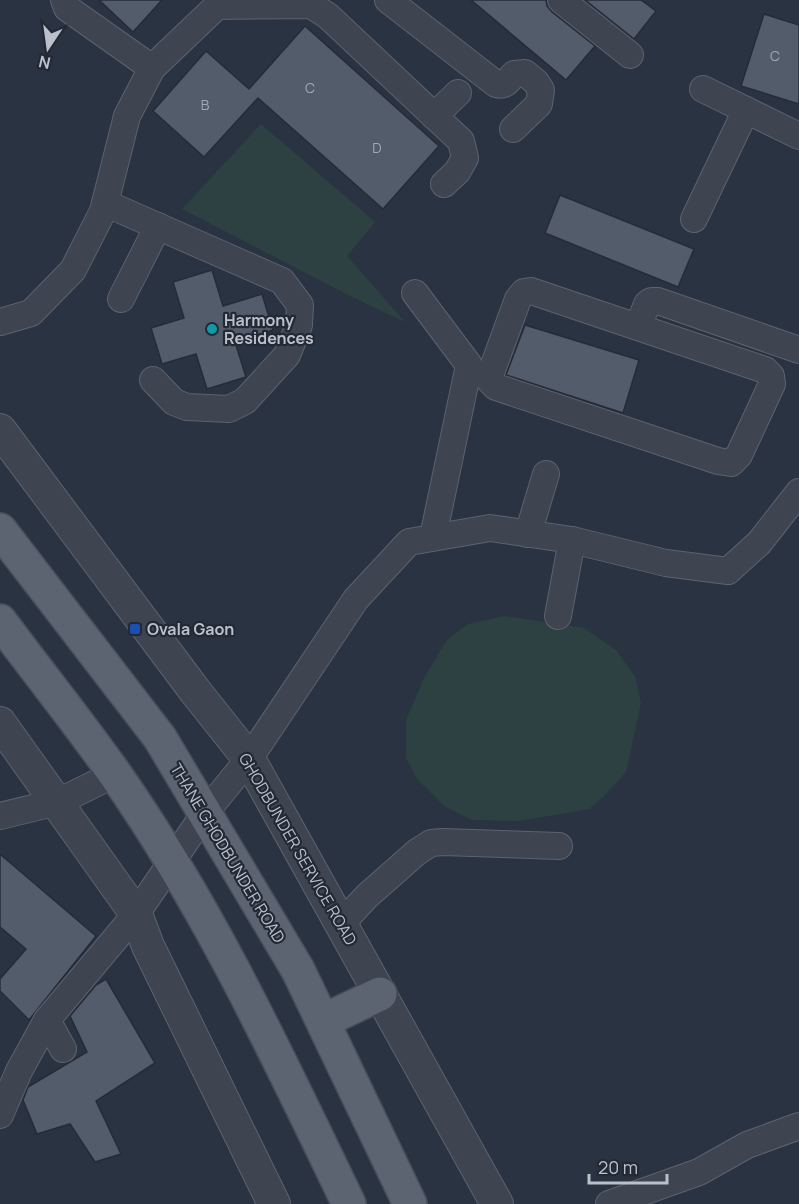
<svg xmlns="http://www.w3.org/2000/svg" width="799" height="1204" font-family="Manrope,sans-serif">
<rect width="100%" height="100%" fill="#2a3341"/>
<!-- green -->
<g fill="#2d4143">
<path d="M 261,124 L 375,222 L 347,256 L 405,322 L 350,296 L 182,209 Z"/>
<path d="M 504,616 L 584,628 L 616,650 L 635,676 L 641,703 L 626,772 L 603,797 L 589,809 L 520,821 L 472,820 L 444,806 L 417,779 L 406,758 L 406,720 L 425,676 L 447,640 L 468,624 Z"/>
</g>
<!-- building -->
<g fill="#535c6b" stroke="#252c38" stroke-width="1.5">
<path d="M 99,0 L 162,0 L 133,32 Z"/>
<path d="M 471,0 L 546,0 L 547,6 L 552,12 L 595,46 L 566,80 Z"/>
<path d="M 585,0 L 641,0 L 656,11 L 634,39 Z"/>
<path d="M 764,14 L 799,25 L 799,104 L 741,86 Z"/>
<path d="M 305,26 L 439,146 L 383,209 L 258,98 L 204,157 L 153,111 L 206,51 L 249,89 Z"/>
<path d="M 560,195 L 694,249 L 678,287 L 545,233 Z"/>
<path d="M 212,270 L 223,306 L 262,294 L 273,330 L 235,342 L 246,377 L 207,389 L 196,354 L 162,364 L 151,328 L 184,318 L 173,282 Z"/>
<path d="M 525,325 L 639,360 L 623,413 L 506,375 Z"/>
<path d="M 0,854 L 96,936 L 29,1020 L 0,991 L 0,979 L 26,949 L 0,927 Z"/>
<path d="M 106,979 L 155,1063 L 96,1101 L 121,1154 L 95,1162 L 70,1124 L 37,1134 L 23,1100 L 28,1087 L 87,1052 L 70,1016 L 96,985 Z"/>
</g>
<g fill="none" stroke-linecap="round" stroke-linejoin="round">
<defs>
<g id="minor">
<path d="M 64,0 L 67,8 L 152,68"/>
<path d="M 388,0 L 496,84 C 505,87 508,81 514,74 L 525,73 L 536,82 L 541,90 L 539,104 L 513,129"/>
<path d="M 561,0 L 630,55"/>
<path d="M 703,89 L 799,136"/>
<path d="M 434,116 L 458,93"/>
<path d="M 105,203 L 282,281 L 300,305 L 299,325 L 287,355 L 245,401 L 229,409 L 187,407 L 174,402 L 153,380"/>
<path d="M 694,219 L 746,110"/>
<path d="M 531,291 L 765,370 L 771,376 L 772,384 L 739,455 L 731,463 L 718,461 L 496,387 L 490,381 L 491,373 L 518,299 L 524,292 Z"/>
<path d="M 415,293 L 469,365 L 433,537"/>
<path d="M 121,299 L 158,226"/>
<path d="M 0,322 L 31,313 L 73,270 L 103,211 L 127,116 L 152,68 L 217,6 L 311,5 L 328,16 L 461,141 L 465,158 L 457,172 L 444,184"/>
<path d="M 638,327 L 647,304 L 651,301 L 658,301 L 799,350"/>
<path d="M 528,534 L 546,474"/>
<path d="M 558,616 L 572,540"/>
<path d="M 0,816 L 58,802 L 115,774"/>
<path d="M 341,924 L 367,896 L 417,852 L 431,843 L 443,842 L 559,846"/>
<path d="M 47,1020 L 63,1049"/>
<path d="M 0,1115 L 19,1071 L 47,1020 L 136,914 L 205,813 L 249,759 L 356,599 L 409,542 L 490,528 L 572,540 L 666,563 L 728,571 L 759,543 L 799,492"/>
<path d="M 609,1204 L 699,1172 L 747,1145 L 799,1126"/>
</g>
<g id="tertiary">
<path d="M 0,430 L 195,691 L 249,759 L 497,1204"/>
<path d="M 0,723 L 136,914 L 148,946 L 274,1204"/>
</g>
<g id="primary">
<path d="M 0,530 L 160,738 L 298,970 L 410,1204"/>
<path d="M 0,621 C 38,672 78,722 115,774 C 209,908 278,1057 349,1204"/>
<path d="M 323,1021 L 380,994"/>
</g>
</defs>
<!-- minor casing -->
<use href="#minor" stroke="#5c636e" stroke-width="28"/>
<!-- tertiary casing -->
<use href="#tertiary" stroke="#5c636e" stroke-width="34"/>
<!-- primary casing -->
<use href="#primary" stroke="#484e5a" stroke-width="36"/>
<!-- minor -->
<use href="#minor" stroke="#3e4551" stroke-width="26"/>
<!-- tertiary -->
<use href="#tertiary" stroke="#3e4551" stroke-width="32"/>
<!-- primary -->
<use href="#primary" stroke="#5c6471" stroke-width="33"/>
</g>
<!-- markers -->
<circle fill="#0f9aa8" stroke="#232a36" stroke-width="2" cx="212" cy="329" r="6"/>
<rect fill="#1a4fb4" stroke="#232a36" stroke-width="2" x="129" y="623" width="12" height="12" rx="3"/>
<g text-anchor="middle" stroke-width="4.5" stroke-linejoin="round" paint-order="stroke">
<!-- number labels -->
<g font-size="14" fill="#a1a8b3">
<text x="775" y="61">C</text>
<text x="310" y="93">C</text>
<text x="205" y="110">B</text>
<text x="377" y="153">D</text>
</g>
<!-- poi labels -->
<g font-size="16" font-weight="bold" fill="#bbc1cb" stroke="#232a36" text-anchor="start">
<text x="224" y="326">Harmony<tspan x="224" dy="18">Residences</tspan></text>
<text x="147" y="635">Ovala Gaon</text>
</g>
<!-- street labels -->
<g font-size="16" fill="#bbc1cb" stroke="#232a36">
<text transform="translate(298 849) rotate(60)" y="6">GHODBUNDER SERVICE ROAD</text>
<text transform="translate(228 853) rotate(59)" y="6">THANE GHODBUNDER ROAD</text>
</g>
</g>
<!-- north arrow -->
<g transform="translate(48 48) rotate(193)" stroke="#232a36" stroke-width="4.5" paint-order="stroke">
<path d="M0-4.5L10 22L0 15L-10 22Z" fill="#bbc1cb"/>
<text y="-9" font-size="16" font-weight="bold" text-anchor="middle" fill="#bbc1cb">N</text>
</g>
<!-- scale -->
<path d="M589 1174v9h78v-9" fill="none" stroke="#bbc1cb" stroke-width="3"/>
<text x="598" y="1174" font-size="18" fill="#bbc1cb" stroke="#232a36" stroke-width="4.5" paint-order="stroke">20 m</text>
</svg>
